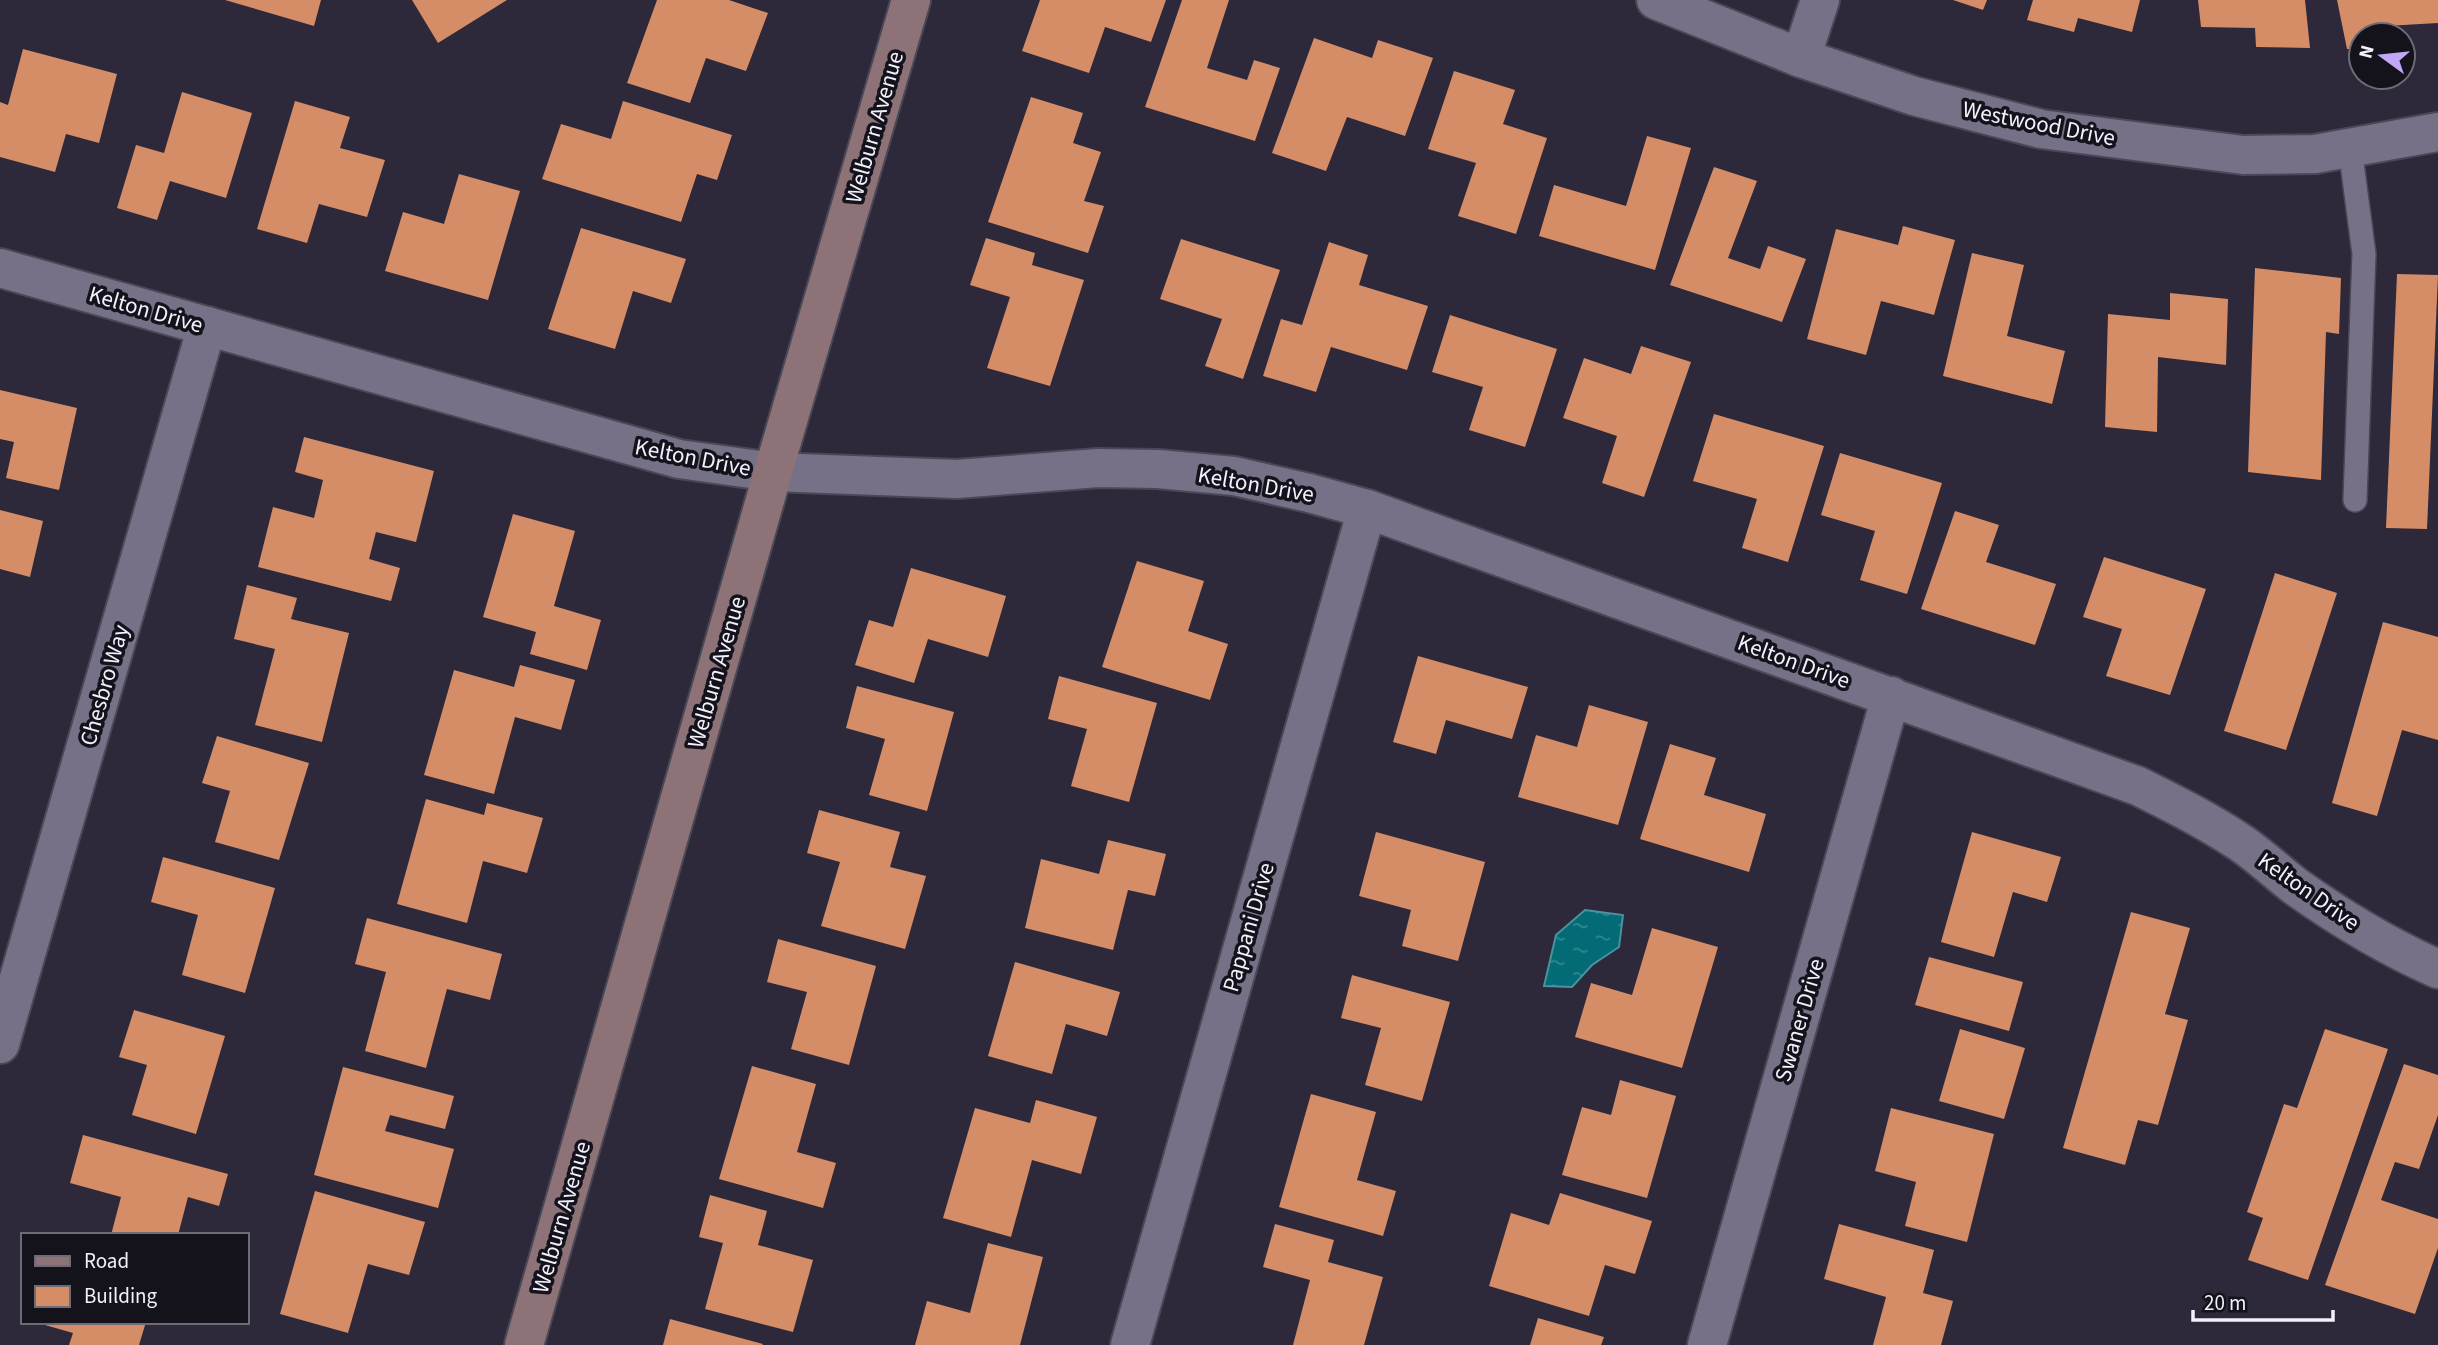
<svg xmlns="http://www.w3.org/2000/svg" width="2438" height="1345" font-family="'Source Sans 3',sans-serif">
<defs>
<pattern id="water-ripples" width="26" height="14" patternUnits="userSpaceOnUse" patternTransform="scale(1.75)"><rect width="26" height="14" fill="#026b76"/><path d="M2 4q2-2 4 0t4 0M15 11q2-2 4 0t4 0" fill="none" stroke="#348891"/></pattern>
</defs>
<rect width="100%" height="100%" fill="#2d283a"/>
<!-- water -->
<path fill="url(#water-ripples)" stroke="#4a939e" stroke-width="2" d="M 1585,910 L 1623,915 L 1619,947 L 1592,965 L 1572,987 L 1544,986 L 1556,935 Z"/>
<!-- building -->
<g fill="#d58d67">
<path d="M 225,0 L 321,0 L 314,26 Z"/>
<path d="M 412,0 L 507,0 L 438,43 Z"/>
<path d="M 657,0 L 729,0 L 768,13 L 746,71 L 706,58 L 690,103 L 627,83 Z"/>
<path d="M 1040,0 L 1166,0 L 1151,42 L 1105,27 L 1089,73 L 1022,51 Z"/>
<path d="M 1182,0 L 1229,0 L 1207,68 L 1247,80 L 1254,60 L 1280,68 L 1255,141 L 1145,107 Z"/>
<path d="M 1953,0 L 1987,0 L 1983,10 Z"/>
<path d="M 2033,0 L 2140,0 L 2132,32 L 2078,18 L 2074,32 L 2027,20 Z"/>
<path d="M 2198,0 L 2305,0 L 2310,48 L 2256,47 L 2255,28 L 2201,27 Z"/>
<path d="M 2337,0 L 2438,0 L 2438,23 L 2386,26 L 2388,35 L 2361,35 L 2361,49 L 2347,49 Z"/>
<path d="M 1314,38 L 1372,58 L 1378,40 L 1433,58 L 1405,136 L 1347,117 L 1326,171 L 1272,153 Z"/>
<path d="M 23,49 L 117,74 L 99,143 L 66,134 L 55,172 L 0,157 L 0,102 L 8,105 Z"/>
<path d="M 1454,71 L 1515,90 L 1503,124 L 1547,138 L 1516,234 L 1458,216 L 1476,163 L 1428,149 Z"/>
<path d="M 182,92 L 252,113 L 226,198 L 170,181 L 157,220 L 117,208 L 136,145 L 164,153 Z"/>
<path d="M 1031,97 L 1083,113 L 1073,143 L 1101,152 L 1084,201 L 1104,206 L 1088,253 L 988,222 Z"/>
<path d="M 295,101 L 350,117 L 340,148 L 385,160 L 367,217 L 319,204 L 307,243 L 257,229 Z"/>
<path d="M 623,101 L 732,135 L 717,180 L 697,174 L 681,222 L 542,179 L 561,124 L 611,139 Z"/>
<path d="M 1647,136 L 1691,148 L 1655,270 L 1539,236 L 1554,185 L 1626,206 Z"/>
<path d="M 1714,167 L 1757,181 L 1728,258 L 1760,269 L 1768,246 L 1806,259 L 1782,322 L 1670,285 Z"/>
<path d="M 459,174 L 520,191 L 488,300 L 385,271 L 403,212 L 444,224 Z"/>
<path d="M 1903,226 L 1955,240 L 1934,315 L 1881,301 L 1866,355 L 1807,339 L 1836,229 L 1898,245 Z"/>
<path d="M 581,228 L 686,259 L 671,303 L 633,291 L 615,349 L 548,329 Z"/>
<path d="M 986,238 L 1035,253 L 1032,265 L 1084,280 L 1050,386 L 987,368 L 1010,297 L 970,285 Z"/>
<path d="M 1181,239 L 1280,270 L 1243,379 L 1205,366 L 1222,319 L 1160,299 Z"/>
<path d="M 1329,242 L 1368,255 L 1359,285 L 1428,306 L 1407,370 L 1331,347 L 1316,392 L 1263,376 L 1281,319 L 1302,325 Z"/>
<path d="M 1972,253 L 2024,265 L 2007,336 L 2065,351 L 2052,404 L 1943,376 Z"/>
<path d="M 2255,268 L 2341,278 L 2339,334 L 2326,332 L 2321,480 L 2248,472 Z"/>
<path d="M 2397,274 L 2438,275 L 2427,529 L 2386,528 Z"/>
<path d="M 2170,293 L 2228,299 L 2226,365 L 2158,357 L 2157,432 L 2105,427 L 2108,314 L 2170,320 Z"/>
<path d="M 1450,315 L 1557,349 L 1525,447 L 1469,430 L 1483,387 L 1432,372 Z"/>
<path d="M 1641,346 L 1691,362 L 1644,497 L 1602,483 L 1617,436 L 1563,418 L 1584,358 L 1631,374 Z"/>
<path d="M 0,390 L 77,408 L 59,490 L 6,478 L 14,442 L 0,439 Z"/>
<path d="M 1714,414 L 1824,446 L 1788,562 L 1742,548 L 1757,499 L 1693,481 Z"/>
<path d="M 304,437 L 434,471 L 416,542 L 376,532 L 369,559 L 400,568 L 391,601 L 258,567 L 273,507 L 314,518 L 323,480 L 295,472 Z"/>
<path d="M 1840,453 L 1942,483 L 1907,594 L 1860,580 L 1875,531 L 1821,515 Z"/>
<path d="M 0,510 L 43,521 L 30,577 L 0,569 Z"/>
<path d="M 1955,511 L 1999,525 L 1986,562 L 2056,584 L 2035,645 L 1921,609 Z"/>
<path d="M 513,514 L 575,531 L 554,606 L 601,620 L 587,670 L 530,654 L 536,632 L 483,617 Z"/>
<path d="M 2104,557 L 2206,589 L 2170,695 L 2106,676 L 2122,629 L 2083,617 Z"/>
<path d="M 1137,561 L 1204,581 L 1188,631 L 1228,644 L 1210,700 L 1102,667 Z"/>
<path d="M 911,568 L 1006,596 L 988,657 L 928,639 L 914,683 L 855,665 L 869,620 L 893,627 Z"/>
<path d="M 2275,573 L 2337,593 L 2286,750 L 2224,731 Z"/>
<path d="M 247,585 L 297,598 L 291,619 L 349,633 L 322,742 L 255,725 L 275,649 L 234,639 Z"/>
<path d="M 2383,622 L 2438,637 L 2438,740 L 2402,730 L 2377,816 L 2332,803 Z"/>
<path d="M 1418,656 L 1528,687 L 1512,739 L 1446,720 L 1436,754 L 1393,742 Z"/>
<path d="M 520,665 L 575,680 L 561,730 L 515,717 L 494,794 L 424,775 L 454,670 L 514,687 Z"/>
<path d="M 1059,676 L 1157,703 L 1129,802 L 1071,786 L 1087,729 L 1048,719 Z"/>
<path d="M 857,686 L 954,712 L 927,811 L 869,795 L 885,739 L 846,728 Z"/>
<path d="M 1589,705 L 1648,722 L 1618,825 L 1518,797 L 1536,735 L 1577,747 Z"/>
<path d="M 217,736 L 309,763 L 279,860 L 215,842 L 230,791 L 202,783 Z"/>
<path d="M 1670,744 L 1716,758 L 1704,795 L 1766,814 L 1749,872 L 1640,839 Z"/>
<path d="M 426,799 L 484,815 L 487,803 L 543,818 L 527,873 L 483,861 L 467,923 L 397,904 Z"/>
<path d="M 819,810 L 900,832 L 890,867 L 926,876 L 905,949 L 821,926 L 840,862 L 807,853 Z"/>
<path d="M 1376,832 L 1485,862 L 1458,961 L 1402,946 L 1411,910 L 1359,896 Z"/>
<path d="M 1972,832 L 2061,857 L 2047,902 L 2013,892 L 1994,957 L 1941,942 Z"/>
<path d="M 1108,840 L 1166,854 L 1155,896 L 1128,890 L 1113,950 L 1025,928 L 1041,859 L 1099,874 Z"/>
<path d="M 163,857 L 275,888 L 245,993 L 182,975 L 198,915 L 151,902 Z"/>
<path d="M 2131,912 L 2190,928 L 2165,1014 L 2188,1020 L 2158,1125 L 2138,1120 L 2125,1165 L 2063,1148 Z"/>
<path d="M 367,918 L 502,954 L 490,1000 L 447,989 L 426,1068 L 365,1051 L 386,972 L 355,964 Z"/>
<path d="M 1652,928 L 1718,947 L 1682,1068 L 1575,1037 L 1591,983 L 1632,995 Z"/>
<path d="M 778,939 L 876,966 L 849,1065 L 791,1049 L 807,992 L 767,982 Z"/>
<path d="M 1929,957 L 2023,982 L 2009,1031 L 1915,1005 Z"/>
<path d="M 1015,962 L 1120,992 L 1107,1036 L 1066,1024 L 1052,1074 L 988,1056 Z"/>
<path d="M 1352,975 L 1450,1002 L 1422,1101 L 1365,1085 L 1381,1028 L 1341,1018 Z"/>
<path d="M 134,1010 L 225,1036 L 196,1134 L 132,1115 L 147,1065 L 119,1057 Z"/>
<path d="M 1960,1029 L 2025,1048 L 2004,1119 L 1939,1101 Z"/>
<path d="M 2325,1029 L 2388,1049 L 2308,1280 L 2248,1260 L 2263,1218 L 2247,1212 L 2284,1104 L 2297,1108 Z"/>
<path d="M 2404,1064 L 2438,1075 L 2438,1115 L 2419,1169 L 2395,1162 L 2381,1200 L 2438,1219 L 2438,1248 L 2415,1314 L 2325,1285 Z"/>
<path d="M 752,1066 L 816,1084 L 797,1152 L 836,1163 L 823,1208 L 719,1179 Z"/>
<path d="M 343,1067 L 454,1096 L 445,1129 L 390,1115 L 385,1131 L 454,1149 L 438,1208 L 314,1175 Z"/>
<path d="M 1620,1080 L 1676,1096 L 1647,1198 L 1562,1175 L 1582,1107 L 1611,1115 Z"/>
<path d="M 1311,1094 L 1376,1112 L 1357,1180 L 1396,1191 L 1383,1236 L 1279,1207 Z"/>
<path d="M 1036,1100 L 1097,1117 L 1081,1174 L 1032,1160 L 1011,1237 L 943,1218 L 975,1108 L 1030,1123 Z"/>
<path d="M 1891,1108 L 1994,1134 L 1967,1242 L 1905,1226 L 1916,1182 L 1875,1171 Z"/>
<path d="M 83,1135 L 228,1174 L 219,1206 L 188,1197 L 178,1235 L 111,1235 L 121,1197 L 70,1183 Z"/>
<path d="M 315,1191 L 425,1222 L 409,1275 L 368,1264 L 348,1333 L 280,1314 Z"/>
<path d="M 1560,1193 L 1652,1221 L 1635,1274 L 1605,1265 L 1589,1316 L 1489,1286 L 1511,1213 L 1549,1225 Z"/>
<path d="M 710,1195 L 767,1211 L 758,1245 L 813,1260 L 793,1332 L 705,1309 L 723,1243 L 699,1237 Z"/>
<path d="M 1275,1224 L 1334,1240 L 1328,1262 L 1383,1277 L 1364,1345 L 1293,1345 L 1310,1280 L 1263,1267 Z"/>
<path d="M 1839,1224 L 1934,1250 L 1923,1293 L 1953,1301 L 1941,1345 L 1873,1345 L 1886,1297 L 1824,1279 Z"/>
<path d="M 988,1243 L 1043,1257 L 1020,1345 L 915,1345 L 927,1301 L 970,1313 Z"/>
<path d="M 1538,1318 L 1604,1337 L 1601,1345 L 1530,1345 Z"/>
<path d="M 670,1319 L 763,1344 L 762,1345 L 663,1345 Z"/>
<path d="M 46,1322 L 146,1322 L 139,1345 L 69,1345 L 73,1333 L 45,1325 Z"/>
</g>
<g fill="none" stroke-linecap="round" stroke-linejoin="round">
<defs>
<path id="service" d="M 2350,148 L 2364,254 L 2355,500"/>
<g id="minor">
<path d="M 1656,0 L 1801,58 L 1914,96 L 2041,129 L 2243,155 L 2315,154 L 2438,132"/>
<path d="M 1801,58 L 1820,0"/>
<path d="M 0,268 L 679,459 L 773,472 L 957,479 L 1098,468 L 1158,469 L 1234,476 L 1309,493 L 1367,509 L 2138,786 C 2174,804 2208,821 2241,843 C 2260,856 2277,872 2295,886 C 2340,918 2388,947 2438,969"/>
<path d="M 0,1044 L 207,326"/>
<path d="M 1130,1345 L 1367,509"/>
<path d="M 1707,1345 L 1891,696"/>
</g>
<path id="secondary" d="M 524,1345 L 773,472 L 911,0"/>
</defs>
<!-- service casing -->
<use href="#service" stroke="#4a4756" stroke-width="26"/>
<!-- minor casing -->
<use href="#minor" stroke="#4a4756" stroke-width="42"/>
<!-- secondary casing -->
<use href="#secondary" stroke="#4a4756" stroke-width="42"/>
<!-- service -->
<use href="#service" stroke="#777187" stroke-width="23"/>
<!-- minor -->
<use href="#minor" stroke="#777187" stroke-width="38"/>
<!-- secondary -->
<use href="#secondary" stroke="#8d7378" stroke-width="38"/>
</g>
<g text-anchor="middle" stroke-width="7" stroke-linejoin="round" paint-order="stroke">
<!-- street labels -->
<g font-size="23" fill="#f3f0fd" stroke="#14121b">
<text transform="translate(2039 123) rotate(11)" y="8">Westwood Drive</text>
<text transform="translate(874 127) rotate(-74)" y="8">Welburn Avenue</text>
<text transform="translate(146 309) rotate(16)" y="8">Kelton Drive</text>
<text transform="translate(693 457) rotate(11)" y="8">Kelton Drive</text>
<text transform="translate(1256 484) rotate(10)" y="8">Kelton Drive</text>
<text transform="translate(1794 661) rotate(20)" y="8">Kelton Drive</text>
<text transform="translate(716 672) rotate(-74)" y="8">Welburn Avenue</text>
<text transform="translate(104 685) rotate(-74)" y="8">Chesbro Way</text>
<text transform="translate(2309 891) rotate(35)" y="8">Kelton Drive</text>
<text transform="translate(1248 927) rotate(-74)" y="8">Pappani Drive</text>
<text transform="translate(1799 1020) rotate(-74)" y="8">Swaner Drive</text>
<text transform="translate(561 1217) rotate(-74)" y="8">Welburn Avenue</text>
</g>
</g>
<!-- legend -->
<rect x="21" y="1233" width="228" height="91" fill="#14121b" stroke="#6d6b75" stroke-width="2"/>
<rect x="35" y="1256" width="35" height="10" fill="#8d7378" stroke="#6d6b75" stroke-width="2"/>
<text x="84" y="1268" font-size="21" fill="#f3f0fd">Road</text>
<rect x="35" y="1286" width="35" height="21" fill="#d58d67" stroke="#6d6b75" stroke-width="2"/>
<text x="84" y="1303" font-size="21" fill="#f3f0fd">Building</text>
<!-- north arrow -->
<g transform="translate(2382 56) rotate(285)"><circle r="33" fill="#14121b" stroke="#6d6b75" stroke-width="2"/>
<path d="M0-5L12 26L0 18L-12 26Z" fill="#c0a8f4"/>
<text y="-10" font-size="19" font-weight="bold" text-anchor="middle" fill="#f3f0fd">N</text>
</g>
<!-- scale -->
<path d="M2193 1310v10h140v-10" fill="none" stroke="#f3f0fd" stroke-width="3.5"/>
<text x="2204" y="1310" font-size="21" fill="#f3f0fd" stroke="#14121b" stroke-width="5" paint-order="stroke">20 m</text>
</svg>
